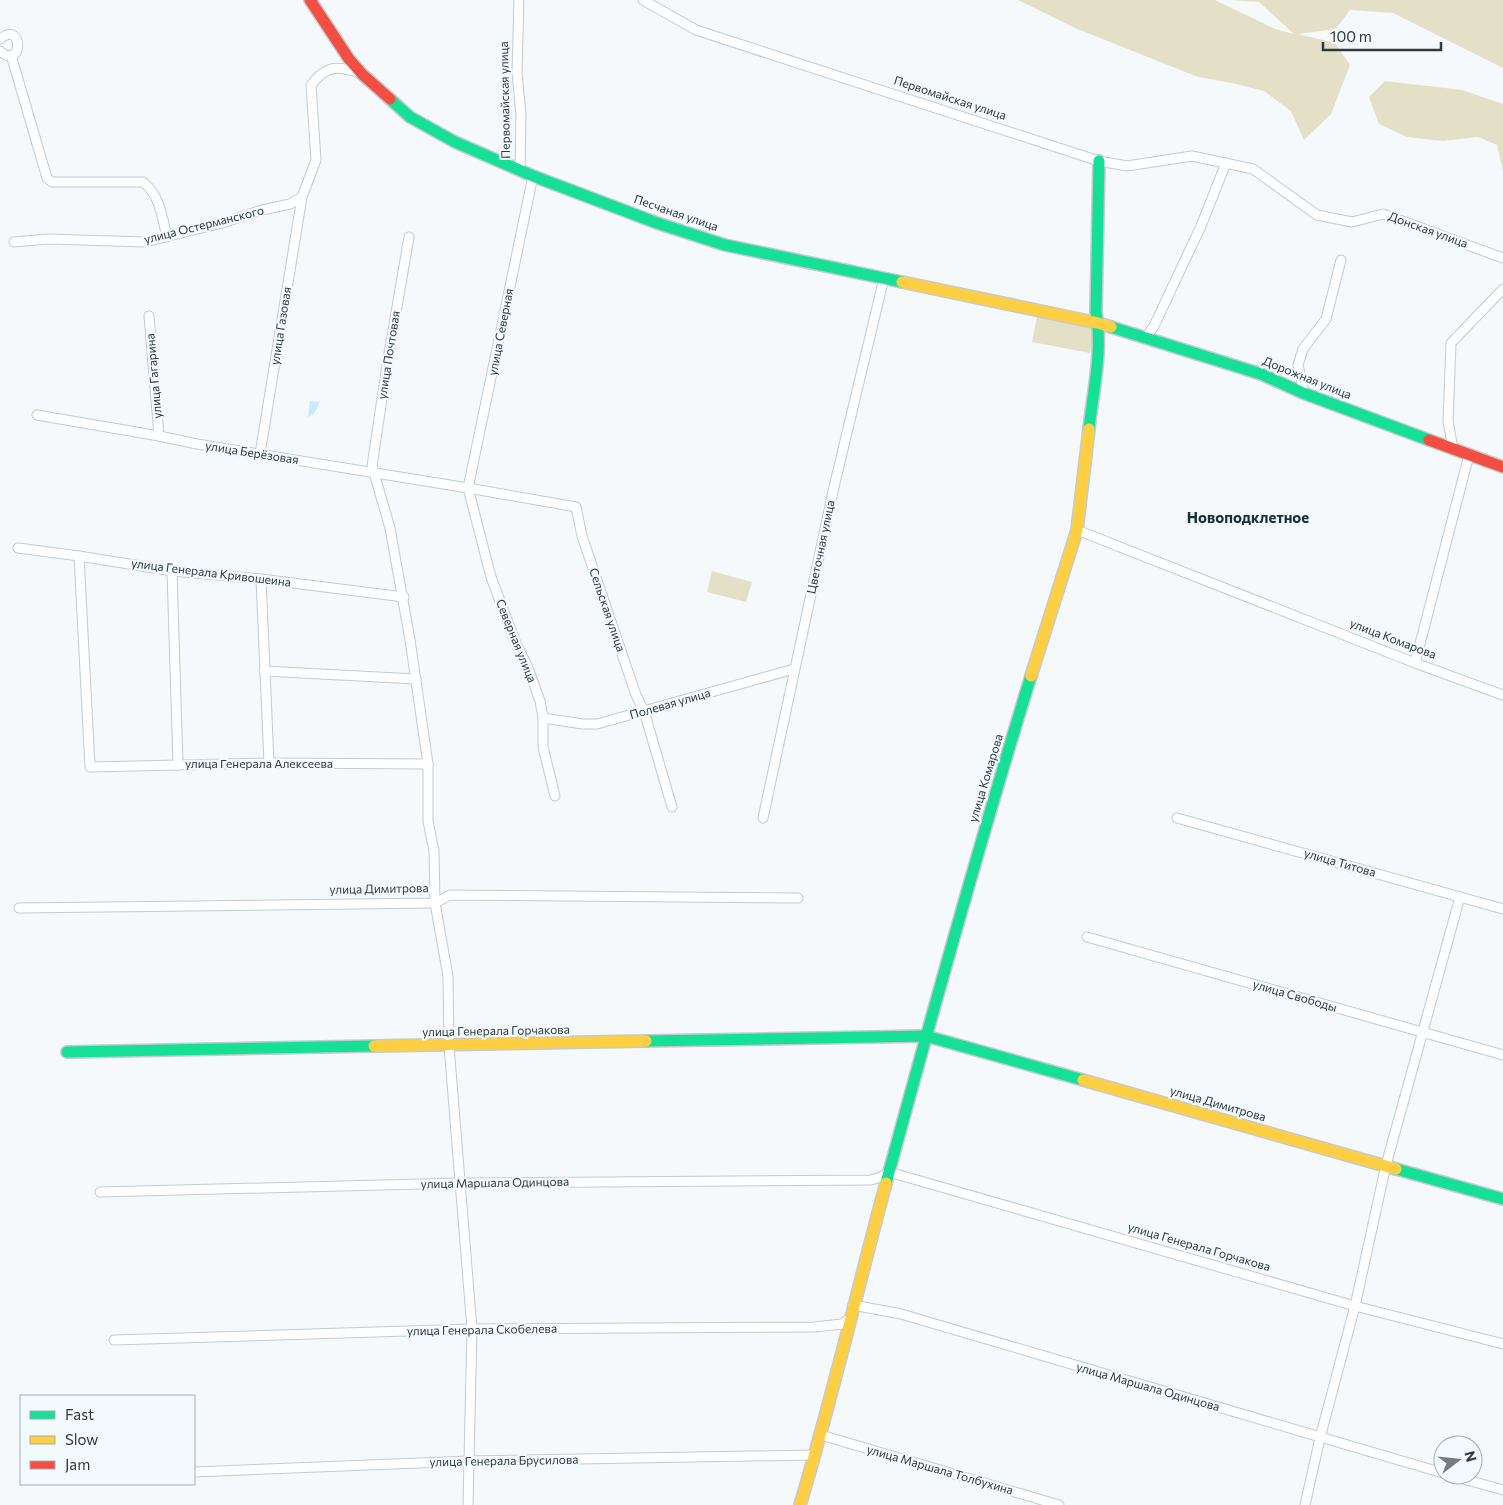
<svg xmlns="http://www.w3.org/2000/svg" width="1503" height="1505" font-family="Commissioner,sans-serif">
<rect width="100%" height="100%" fill="#f5f9fb"/>
<!-- green -->
<g fill="#e4e0c8">
<path d="M 1018,0 L 1215,0 L 1275,29 L 1294,34 L 1259,2 L 1231,0 L 1503,0 L 1503,68 L 1393,13 L 1350,10 L 1336,29 L 1298,34 L 1335,43 L 1350,65 L 1331,114 L 1304,140 L 1291,111 L 1264,91 L 1232,83 L 1198,77 L 1075,28 Z"/>
<path d="M 1385,81 L 1462,90 L 1503,104 L 1503,171 L 1497,145 L 1478,137 L 1443,141 L 1407,137 L 1379,124 L 1369,97 Z"/>
<path d="M 1037,317 L 1095,327 L 1090,353 L 1032,342 Z"/>
<path d="M 712,571 L 752,582 L 746,602 L 707,592 Z"/>
</g>
<!-- water -->
<path fill="#c6ecfb" d="M 310,401 L 320,402 L 314,414 L 308,417 Z"/>
<g fill="none" stroke-linecap="round" stroke-linejoin="round">
<defs>
<g id="street">
<path d="M 519,0 L 517,72 L 521,115 L 520,170"/>
<path d="M 643,0 L 696,30 L 1099,161 L 1127,166 L 1192,156 L 1253,169 L 1317,215 L 1352,222 L 1383,214 L 1503,258"/>
<path d="M 0,39 C 24,19 23,72 0,51"/>
<path d="M 11,55 L 47,178 L 52,182 L 143,182 C 160,195 162,217 167,237"/>
<path d="M 533,176 L 468,488 L 491,577 L 515,641 L 528,668 L 540,701 L 543,718 L 543,747 L 555,796"/>
<path d="M 409,237 L 387,365 L 372,466 L 390,528 L 410,640 L 428,764 L 428,821 L 434,851 L 435,903 L 448,976 L 449,1046 L 472,1329 L 468,1505"/>
<path d="M 14,242 L 48,239 L 145,242 L 222,223 L 262,210 L 290,204 L 302,197"/>
<path d="M 149,316 L 159,436"/>
<path d="M 1146,337 L 1154,326 L 1201,226 L 1226,163"/>
<path d="M 1303,393 L 1303,387 L 1298,365 L 1303,349 L 1326,319 L 1341,260"/>
<path d="M 37,415 L 159,436 L 197,444 L 468,488 L 576,507 L 582,536 L 636,695 L 644,711 L 672,807"/>
<path d="M 1453,449 L 1448,421 L 1451,343 L 1503,289"/>
<path d="M 260,454 L 302,197 L 316,160 L 311,85 C 327,64 338,66 361,73"/>
<path d="M 1077,530 L 1415,663 L 1503,695"/>
<path d="M 18,548 L 79,556 L 172,571 L 261,579 L 404,597"/>
<path d="M 79,556 L 90,767 L 269,763 L 428,764"/>
<path d="M 172,571 L 178,765"/>
<path d="M 261,579 L 269,763"/>
<path d="M 1415,663 L 1469,455"/>
<path d="M 264,671 L 416,679"/>
<path d="M 543,718 L 583,724 L 597,724 L 794,669"/>
<path d="M 763,818 L 834,487 L 884,278"/>
<path d="M 1177,818 L 1503,909"/>
<path d="M 19,908 L 435,903 L 450,895 L 798,898"/>
<path d="M 1087,937 L 1503,1055"/>
<path d="M 100,1192 L 459,1183 L 871,1180 L 881,1177 L 889,1172 L 1355,1306 L 1503,1344"/>
<path d="M 853,1305 L 901,1314 L 1443,1473"/>
<path d="M 114,1340 L 472,1329 L 814,1327 L 842,1324 L 849,1319"/>
<path d="M 821,1435 L 1059,1505"/>
<path d="M 194,1472 L 470,1461 L 814,1455"/>
<path d="M 1449,1475 L 1503,1490"/>
<path d="M 1305,1505 L 1320,1438 L 1355,1306 L 1386,1165 L 1460,897"/>
</g>
<g id="fast">
<path d="M 390,99 L 410,117 L 455,142 L 533,176 L 657,223 L 725,245 L 902,282"/>
<path d="M 1111,327 L 1261,374 L 1303,393 L 1429,440"/>
<path d="M 1089,429 C 1093,391 1103,350 1096,312 L 1099,161"/>
<path d="M 646,1041 L 926,1036 L 1083,1080"/>
<path d="M 67,1052 L 374,1046"/>
<path d="M 1396,1169 L 1503,1199"/>
<path d="M 886,1183 C 932,1014 979,844 1031,676"/>
</g>
<g id="slow">
<path d="M 902,282 L 1098,323 L 1111,327"/>
<path d="M 1031,676 L 1077,530 L 1089,429"/>
<path d="M 374,1046 L 646,1041"/>
<path d="M 1083,1080 L 1396,1169"/>
<path d="M 800,1505 C 832,1399 857,1291 886,1183"/>
</g>
<g id="jam">
<path d="M 310,0 L 349,59 L 362,74 L 390,99"/>
<path d="M 1429,440 L 1503,467"/>
</g>
</defs>
<!-- street casing -->
<use href="#street" stroke="#c5cacd" stroke-width="11"/>
<!-- fast casing -->
<use href="#fast" stroke="#c5cacd" stroke-width="14"/>
<!-- slow casing -->
<use href="#slow" stroke="#c5cacd" stroke-width="14"/>
<!-- jam casing -->
<use href="#jam" stroke="#c5cacd" stroke-width="14"/>
<!-- street -->
<use href="#street" stroke="#fefefe" stroke-width="9"/>
<!-- fast -->
<use href="#fast" stroke="#16e098" stroke-width="11"/>
<!-- slow -->
<use href="#slow" stroke="#ffcf43" stroke-width="11"/>
<!-- jam -->
<use href="#jam" stroke="#f24e42" stroke-width="11"/>
</g>
<g text-anchor="middle" stroke-width="4.5" stroke-linejoin="round" paint-order="stroke">
<!-- street labels -->
<g font-size="12" fill="#30383b" stroke="#f2fafe">
<text transform="translate(950 98) rotate(18)" y="4">Первомайская улица</text>
<text transform="translate(505 100) rotate(-91)" y="4">Первомайская улица</text>
<text transform="translate(676 213) rotate(19)" y="4">Песчаная улица</text>
<text transform="translate(204 225) rotate(-14)" y="4">улица Остерманского</text>
<text transform="translate(1428 230) rotate(20)" y="4">Донская улица</text>
<text transform="translate(281 326) rotate(-81)" y="4">улица Газовая</text>
<text transform="translate(501 332) rotate(-79)" y="4">улица Северная</text>
<text transform="translate(389 355) rotate(-81)" y="4">улица Почтовая</text>
<text transform="translate(154 376) rotate(-95)" y="4">улица Гагарина</text>
<text transform="translate(1307 378) rotate(22)" y="4">Дорожная улица</text>
<text transform="translate(252 453) rotate(9)" y="4">улица Берёзовая</text>
<text transform="translate(821 547) rotate(-78)" y="4">Цветочная улица</text>
<text transform="translate(211 573) rotate(7)" y="4">улица Генерала Кривошеина</text>
<text transform="translate(607 610) rotate(71)" y="4">Сельская улица</text>
<text transform="translate(1393 639) rotate(21)" y="4">улица Комарова</text>
<text transform="translate(516 641) rotate(68)" y="4">Северная улица</text>
<text transform="translate(670 704) rotate(-16)" y="4">Полевая улица</text>
<text x="259" y="768">улица Генерала Алексеева</text>
<text transform="translate(986 778) rotate(-73)" y="4">улица Комарова</text>
<text transform="translate(1340 863) rotate(16)" y="4">улица Титова</text>
<text transform="translate(379 889) rotate(-1)" y="4">улица Димитрова</text>
<text transform="translate(1295 996) rotate(16)" y="4">улица Свободы</text>
<text transform="translate(496 1031) rotate(-1)" y="4">улица Генерала Горчакова</text>
<text transform="translate(1218 1104) rotate(16)" y="4">улица Димитрова</text>
<text transform="translate(495 1183) rotate(-1)" y="4">улица Маршала Одинцова</text>
<text transform="translate(1199 1247) rotate(16)" y="4">улица Генерала Горчакова</text>
<text transform="translate(482 1330) rotate(-1)" y="4">улица Генерала Скобелева</text>
<text transform="translate(1148 1387) rotate(16)" y="4">улица Маршала Одинцова</text>
<text transform="translate(504 1461) rotate(-1)" y="4">улица Генерала Брусилова</text>
<text transform="translate(940 1470) rotate(16)" y="4">улица Маршала Толбухина</text>
</g>
<!-- quarter labels -->
<g font-size="15" font-weight="bold" fill="#1e2e34" stroke="#f2fafe">
<text x="1248" y="523">Новоподклетное</text>
</g>
</g>
<!-- legend -->
<rect x="20" y="1395" width="175" height="90" fill="#f2fafe" stroke="#a4acb0"/>
<rect x="30" y="1411" width="25" height="8" fill="#16e098" stroke="#a4acb0"/>
<text x="65" y="1420" font-size="15" fill="#30383b">Fast</text>
<rect x="30" y="1436" width="25" height="8" fill="#ffcf43" stroke="#a4acb0"/>
<text x="65" y="1445" font-size="15" fill="#30383b">Slow</text>
<rect x="30" y="1461" width="25" height="8" fill="#f24e42" stroke="#a4acb0"/>
<text x="65" y="1470" font-size="15" fill="#30383b">Jam</text>
<!-- north arrow -->
<g transform="translate(1458 1460) rotate(74)"><circle r="24" fill="#f2fafe" stroke="#a4acb0"/>
<path d="M0-4L9 19L0 12L-9 19Z" fill="#757c7e"/>
<text y="-8" font-size="14" font-weight="bold" text-anchor="middle" fill="#30383b">N</text>
</g>
<!-- scale -->
<path d="M1323 42v8h118v-8" fill="none" stroke="#30383b" stroke-width="2.5"/>
<text x="1330" y="42" font-size="15" fill="#30383b" stroke="#f2fafe" stroke-width="4" paint-order="stroke">100 m</text>
</svg>
